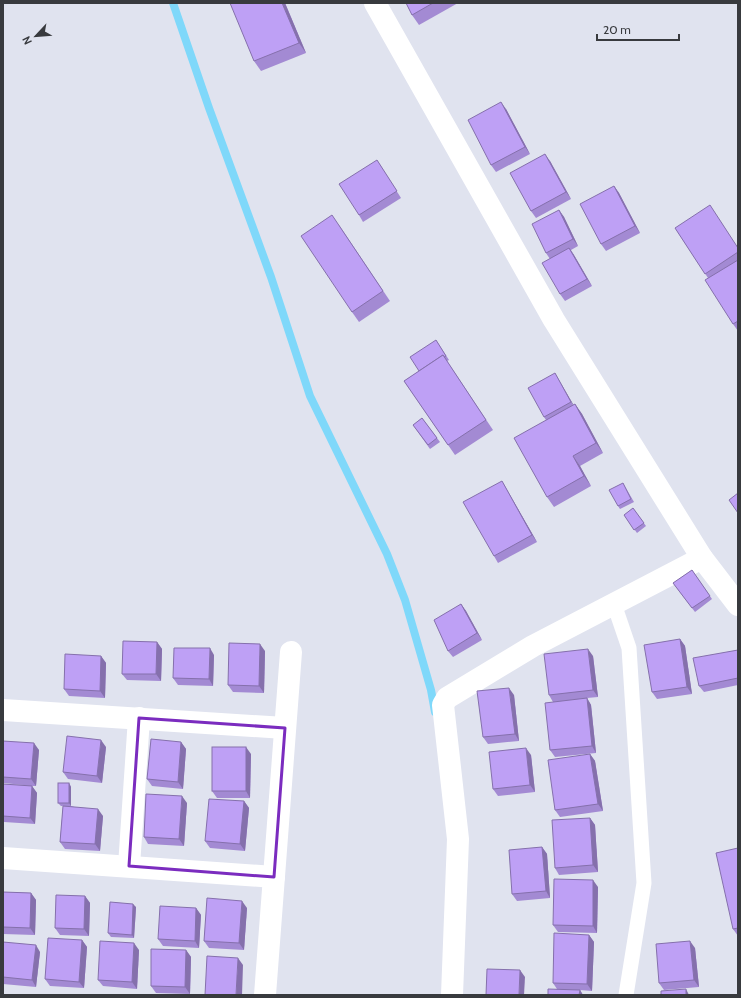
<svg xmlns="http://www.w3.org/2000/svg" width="741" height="998" font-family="Cabin,sans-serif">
<rect width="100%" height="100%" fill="#e0e3ef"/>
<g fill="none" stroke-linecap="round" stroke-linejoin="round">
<!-- stream -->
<path stroke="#7fd8fa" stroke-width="8" d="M 173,3 L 209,108 L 271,277 L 310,396 L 387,554 L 405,600 L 431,690 L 435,712"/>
<!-- lane -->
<path stroke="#fff" stroke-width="15" d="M 614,604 L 629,648 L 644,883 L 626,995"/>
<!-- street -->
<g stroke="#fff" stroke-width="22">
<path d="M 375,3 L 554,320 L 702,558 L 738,605"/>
<path d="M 3,710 L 285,728"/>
<path d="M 3,858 L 274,877"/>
<path d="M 129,866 L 139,718"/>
<path d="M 265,995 L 291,652"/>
<path d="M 452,995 L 458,839 L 443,705 L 447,698 L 533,646 L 702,558"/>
</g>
</g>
<!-- wall -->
<g fill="#a38ad3">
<path d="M 285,3 L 306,53 L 261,71 L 254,61 Z"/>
<path d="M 406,3 L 458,3 L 419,25 L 412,15 Z"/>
<path d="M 506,109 L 530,154 L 496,172 L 491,165 Z"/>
<path d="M 377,160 L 401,198 L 363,222 L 359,215 Z"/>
<path d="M 550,161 L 571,199 L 536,218 L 531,211 Z"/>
<path d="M 614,186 L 619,193 L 640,233 L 606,251 L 601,244 Z"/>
<path d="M 559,210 L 564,217 L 578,246 L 571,250 L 592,286 L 565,301 L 560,294 L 550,259 L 546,253 Z"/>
<path d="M 339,225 L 390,301 L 359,322 L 352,312 Z"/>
<path d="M 675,228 L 738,247 L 738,331 L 733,324 L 708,278 Z"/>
<path d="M 436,340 L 449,360 L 447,361 L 493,430 L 455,455 L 404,381 L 419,371 Z"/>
<path d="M 555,373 L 559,380 L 573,405 L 575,404 L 582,414 L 603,453 L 580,466 L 591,486 L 554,507 L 547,497 L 546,420 L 544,417 Z"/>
<path d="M 422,418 L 440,442 L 430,449 L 413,425 Z"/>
<path d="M 502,481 L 506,488 L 537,542 L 498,563 L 494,556 Z"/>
<path d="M 623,483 L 634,502 L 620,509 L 618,506 Z"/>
<path d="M 633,508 L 646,526 L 637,533 L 624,515 Z"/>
<path d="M 692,570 L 712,599 L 695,612 L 673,583 Z"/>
<path d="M 461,604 L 466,611 L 482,640 L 453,657 L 448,651 Z"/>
<path d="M 680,639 L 685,646 L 692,694 L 657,699 L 652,692 Z"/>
<path d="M 157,642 L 162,649 L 161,681 L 127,680 L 122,674 Z"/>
<path d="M 738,650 L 738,685 L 704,692 L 699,686 Z"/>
<path d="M 265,651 L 264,693 L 233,692 L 228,685 Z"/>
<path d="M 214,655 L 213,686 L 178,685 L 173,678 Z"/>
<path d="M 101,656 L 106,663 L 105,698 L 69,696 L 64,689 Z"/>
<path d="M 593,656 L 598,697 L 587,698 L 591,705 L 596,753 L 555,757 L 550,750 L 553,702 L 549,695 Z"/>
<path d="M 514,695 L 519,741 L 488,744 L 483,737 Z"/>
<path d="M 3,741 L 39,750 L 36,786 L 32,786 L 37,793 L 35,824 L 4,822 L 3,821 L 3,784 L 24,785 L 3,783 Z"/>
<path d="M 181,742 L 186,749 L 183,789 L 152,786 L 147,779 Z"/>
<path d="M 106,747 L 102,783 L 68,779 L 63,772 Z"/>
<path d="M 251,754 L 250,798 L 217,798 L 212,791 Z"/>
<path d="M 590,754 L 595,761 L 603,811 L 560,817 L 555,810 Z"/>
<path d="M 531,755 L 535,792 L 498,796 L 493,789 Z"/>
<path d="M 69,783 L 71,787 L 71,806 L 103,816 L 100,851 L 65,849 L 60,842 L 63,806 L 61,806 L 58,803 Z"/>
<path d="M 244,801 L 249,808 L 245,851 L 210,848 L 205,841 Z"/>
<path d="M 187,803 L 184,846 L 148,844 L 144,837 Z"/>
<path d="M 590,818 L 595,825 L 598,872 L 559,875 L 555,868 Z"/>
<path d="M 542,847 L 547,854 L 550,898 L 517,901 L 512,894 Z"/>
<path d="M 738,848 L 738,936 L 733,929 Z"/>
<path d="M 598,887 L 597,933 L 558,932 L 553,925 Z"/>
<path d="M 3,892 L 31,893 L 36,900 L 35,935 L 3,934 Z"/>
<path d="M 85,896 L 90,903 L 89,936 L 60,935 L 55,928 Z"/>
<path d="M 136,907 L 134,938 L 111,937 L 108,933 Z"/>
<path d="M 196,908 L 201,915 L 199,948 L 163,946 L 158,939 Z"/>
<path d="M 247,908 L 244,950 L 209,948 L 204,941 Z"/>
<path d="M 589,935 L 594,942 L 592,991 L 580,990 L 583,995 L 548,995 L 557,989 L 553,983 Z"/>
<path d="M 82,940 L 87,947 L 84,988 L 50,986 L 45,979 Z"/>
<path d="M 3,942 L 40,952 L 36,987 L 3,984 Z"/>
<path d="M 695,948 L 699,987 L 664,990 L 659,983 Z"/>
<path d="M 139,950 L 137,989 L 103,986 L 98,980 Z"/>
<path d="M 186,950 L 191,957 L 190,994 L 156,993 L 151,986 Z"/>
</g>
<!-- shaded-wall -->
<g fill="#8570ac">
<path d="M 282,3 L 285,3 L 306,53 L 299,43 Z"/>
<path d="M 501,102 L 506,109 L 530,154 L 525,147 Z"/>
<path d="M 545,154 L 550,161 L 571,199 L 566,192 Z"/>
<path d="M 614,186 L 619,193 L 640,233 L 635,226 Z"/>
<path d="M 559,210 L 564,217 L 578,246 L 573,239 Z"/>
<path d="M 569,248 L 574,255 L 592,286 L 587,279 Z"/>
<path d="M 555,373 L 559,380 L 576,409 L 571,402 Z"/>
<path d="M 575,404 L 582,414 L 603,453 L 596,443 Z"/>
<path d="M 573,456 L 580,466 L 591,486 L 584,476 Z"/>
<path d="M 502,481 L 506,488 L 537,542 L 532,535 Z"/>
<path d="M 461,604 L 466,611 L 482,640 L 477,633 Z"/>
<path d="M 680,639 L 685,646 L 692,694 L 687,687 Z"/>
<path d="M 157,642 L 162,649 L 161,681 L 156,674 Z"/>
<path d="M 260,644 L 265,651 L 264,693 L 259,686 Z"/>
<path d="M 210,648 L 214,655 L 213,686 L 209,679 Z"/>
<path d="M 588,649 L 593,656 L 598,697 L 593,690 Z"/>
<path d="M 101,656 L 106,663 L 105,698 L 100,691 Z"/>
<path d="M 509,688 L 514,695 L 519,741 L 515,734 Z"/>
<path d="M 587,698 L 591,705 L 596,753 L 592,746 Z"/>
<path d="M 101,740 L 106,747 L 102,783 L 97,776 Z"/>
<path d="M 181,742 L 186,749 L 183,789 L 178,782 Z"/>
<path d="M 34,743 L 39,750 L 36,786 L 31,779 Z"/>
<path d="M 246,747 L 251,754 L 250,798 L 246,791 Z"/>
<path d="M 526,748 L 531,755 L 535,792 L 530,785 Z"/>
<path d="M 590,754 L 595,761 L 603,811 L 598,804 Z"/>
<path d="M 69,783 L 71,787 L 71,806 L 69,803 Z"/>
<path d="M 32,786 L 37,793 L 35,824 L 30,818 Z"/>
<path d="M 182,796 L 187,803 L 184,846 L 179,839 Z"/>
<path d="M 244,801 L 249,808 L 245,851 L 240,844 Z"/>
<path d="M 98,809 L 103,816 L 100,851 L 95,844 Z"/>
<path d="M 590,818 L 595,825 L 598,872 L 593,865 Z"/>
<path d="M 542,847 L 547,854 L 550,898 L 546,891 Z"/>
<path d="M 593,880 L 598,887 L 597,933 L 593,926 Z"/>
<path d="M 31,893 L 36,900 L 35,935 L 30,928 Z"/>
<path d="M 85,896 L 90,903 L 89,936 L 84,929 Z"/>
<path d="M 242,901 L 247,908 L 244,950 L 239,943 Z"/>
<path d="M 133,904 L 136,907 L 134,938 L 132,935 Z"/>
<path d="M 196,908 L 201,915 L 199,948 L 195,941 Z"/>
<path d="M 589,935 L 594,942 L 592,991 L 587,984 Z"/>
<path d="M 82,940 L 87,947 L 84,988 L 79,982 Z"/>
<path d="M 690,941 L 695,948 L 699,987 L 694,980 Z"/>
<path d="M 134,943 L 139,950 L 137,989 L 132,982 Z"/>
<path d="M 36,945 L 40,952 L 36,987 L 32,980 Z"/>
<path d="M 186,950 L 191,957 L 190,994 L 185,987 Z"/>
<path d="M 238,958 L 243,965 L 242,995 L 236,995 Z"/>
<path d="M 520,970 L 525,977 L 524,995 L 519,995 Z"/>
<path d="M 686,989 L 689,995 L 686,995 Z"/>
<path d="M 580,990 L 583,995 L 579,995 Z"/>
</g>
<!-- building -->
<g fill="#bea0f5" stroke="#8570ac">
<path d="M 230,3 L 282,3 L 299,43 L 254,61 Z"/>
<path d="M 406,3 L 433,3 L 412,15 Z"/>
<path d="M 501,102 L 525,147 L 491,165 L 468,120 Z"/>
<path d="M 545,154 L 566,192 L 531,211 L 510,173 Z"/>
<path d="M 377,160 L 397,191 L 359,215 L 339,184 Z"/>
<path d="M 614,186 L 635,226 L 601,244 L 580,204 Z"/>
<path d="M 710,205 L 738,248 L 738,252 L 705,274 L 675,228 Z"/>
<path d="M 559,210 L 573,239 L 546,253 L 532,224 Z"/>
<path d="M 332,215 L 383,291 L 352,312 L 301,236 Z"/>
<path d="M 569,248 L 587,279 L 560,294 L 542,263 Z"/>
<path d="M 738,260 L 738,321 L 733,324 L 705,280 Z"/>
<path d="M 436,340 L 446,356 L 444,357 L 443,355 L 419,371 L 410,357 Z"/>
<path d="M 443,355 L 486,420 L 448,445 L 404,381 Z"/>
<path d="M 555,373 L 571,402 L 544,417 L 528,388 Z"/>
<path d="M 575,404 L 596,443 L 573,456 L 584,476 L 547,497 L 514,438 Z"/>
<path d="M 422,418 L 437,438 L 428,445 L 413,425 Z"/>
<path d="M 502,481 L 532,535 L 494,556 L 463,502 Z"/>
<path d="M 623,483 L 631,499 L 618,506 L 609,490 Z"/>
<path d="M 738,493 L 738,513 L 729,500 Z"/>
<path d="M 633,508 L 644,523 L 634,530 L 624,515 Z"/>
<path d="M 692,570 L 710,596 L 692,608 L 673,583 Z"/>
<path d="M 461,604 L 477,633 L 448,651 L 434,620 Z"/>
<path d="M 680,639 L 687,687 L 652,692 L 644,645 Z"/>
<path d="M 123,641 L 157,642 L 156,674 L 122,674 Z"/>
<path d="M 229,643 L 260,644 L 259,686 L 228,685 Z"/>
<path d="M 174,648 L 210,648 L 209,679 L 173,678 Z"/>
<path d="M 588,649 L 593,690 L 549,695 L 544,654 Z"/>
<path d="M 738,650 L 738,678 L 699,686 L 693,658 Z"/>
<path d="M 65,654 L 101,656 L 100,691 L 64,689 Z"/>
<path d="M 509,688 L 515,734 L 483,737 L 477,691 Z"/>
<path d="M 587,698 L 592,746 L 550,750 L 545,703 Z"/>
<path d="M 67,736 L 101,740 L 97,776 L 63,772 Z"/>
<path d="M 151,739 L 181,742 L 178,782 L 147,779 Z"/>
<path d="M 3,741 L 34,743 L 31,779 L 3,777 Z"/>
<rect x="212" y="747" width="34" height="44"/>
<path d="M 526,748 L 530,785 L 493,789 L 489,752 Z"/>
<path d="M 590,754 L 598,804 L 555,810 L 548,760 Z"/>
<rect x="58" y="783" width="11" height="20"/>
<path d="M 3,784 L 32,786 L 30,818 L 3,816 Z"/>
<path d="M 146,794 L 182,796 L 179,839 L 144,837 Z"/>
<path d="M 209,799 L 244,801 L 240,844 L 205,841 Z"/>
<path d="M 63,806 L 98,809 L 95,844 L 60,842 Z"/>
<path d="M 590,818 L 593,865 L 555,868 L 552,820 Z"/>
<path d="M 542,847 L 546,891 L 512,894 L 509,850 Z"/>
<path d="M 738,848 L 738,928 L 733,929 L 716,853 Z"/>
<path d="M 554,879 L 593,880 L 593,926 L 553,925 Z"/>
<path d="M 3,892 L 31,893 L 30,928 L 3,927 Z"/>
<path d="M 56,895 L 85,896 L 84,929 L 55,928 Z"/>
<path d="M 207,898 L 242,901 L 239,943 L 204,941 Z"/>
<path d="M 110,902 L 133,904 L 132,935 L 108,933 Z"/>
<path d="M 160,906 L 196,908 L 195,941 L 158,939 Z"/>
<path d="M 554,933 L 589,935 L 587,984 L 553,983 Z"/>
<path d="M 48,938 L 82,940 L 79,982 L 45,979 Z"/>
<path d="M 100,941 L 134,943 L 132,982 L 98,980 Z"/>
<path d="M 690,941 L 694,980 L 659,983 L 656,944 Z"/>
<path d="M 3,942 L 36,945 L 32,980 L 3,977 Z"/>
<path d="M 151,949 L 186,950 L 185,987 L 151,986 Z"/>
<path d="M 207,956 L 238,958 L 236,995 L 205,995 Z"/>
<path d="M 487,969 L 520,970 L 519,995 L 486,995 Z"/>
<path d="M 548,989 L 580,990 L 579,995 L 548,995 Z"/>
<path d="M 686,989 L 686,995 L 661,995 L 661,991 Z"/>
</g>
<!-- marked area -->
<path fill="none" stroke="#7b2cbf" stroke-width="3" stroke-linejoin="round" d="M 139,718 L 285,728 L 274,877 L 129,866 Z"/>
<!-- border -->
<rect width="741" height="998" fill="none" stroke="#383a3e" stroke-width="8"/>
<!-- north arrow -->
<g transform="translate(36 36) rotate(244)" stroke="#e0e3ef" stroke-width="3" paint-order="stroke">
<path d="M0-3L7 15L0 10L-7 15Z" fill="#383a3e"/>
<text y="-6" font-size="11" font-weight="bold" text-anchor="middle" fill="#383a3e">N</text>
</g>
<!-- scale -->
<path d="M597 34v6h82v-6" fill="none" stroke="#383a3e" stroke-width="2"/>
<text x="603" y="34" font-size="12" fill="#383a3e" stroke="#e0e3ef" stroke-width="3" paint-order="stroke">20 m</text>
</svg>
